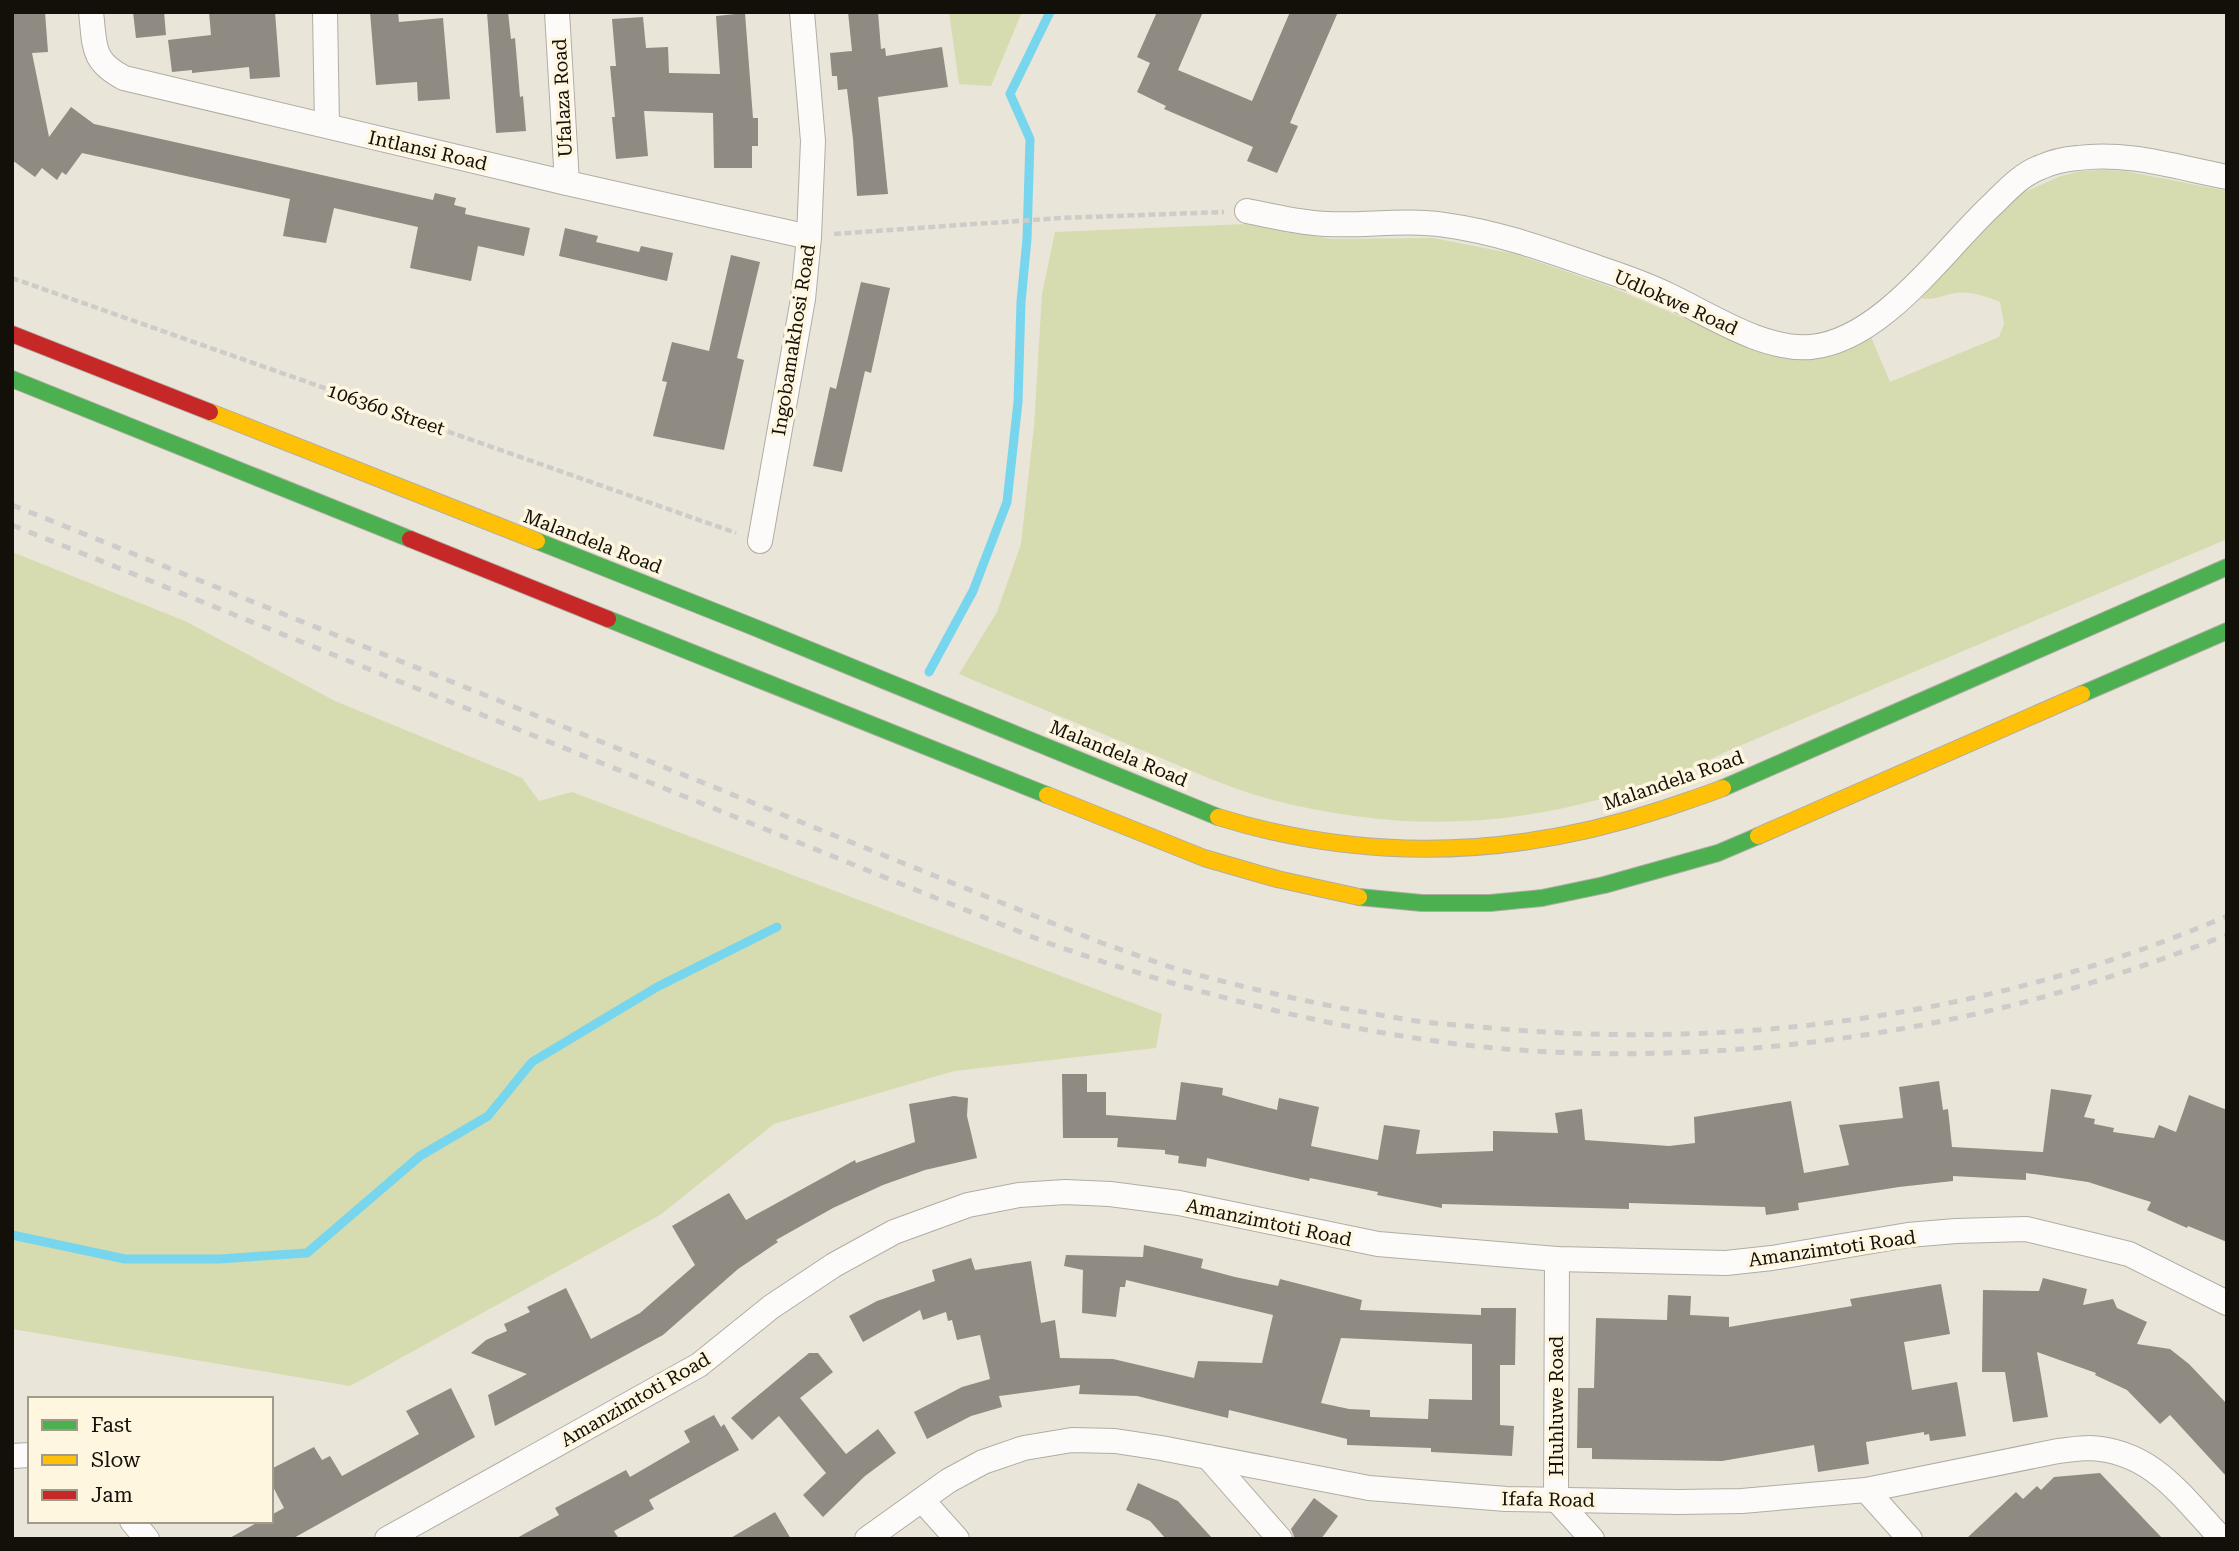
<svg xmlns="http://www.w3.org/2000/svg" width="2239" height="1551" font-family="'Roboto Serif',serif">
<rect width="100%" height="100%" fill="#eae5d9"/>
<!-- green -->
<g fill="#d6dcaf">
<path d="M 949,12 L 1022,12 L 991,86 L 959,84 Z"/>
<path d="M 2103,170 L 2125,171 L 2227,191 L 2227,539 L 1730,750 C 1579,822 1436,842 1273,800 C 1230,789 1190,770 1149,753 C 1086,727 1022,701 959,674 L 997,612 L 1021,544 L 1034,426 L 1042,294 L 1055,232 L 1246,224 L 1332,239 L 1433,238 L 1515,254 L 1611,287 L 1773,356 L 1822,358 L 1871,337 L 1890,382 L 1999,337 L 2004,324 L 2000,302 C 1984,296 1972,291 1955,293 C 1943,295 1933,301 1921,298 L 1982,230 L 2020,194 L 2061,176 L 2082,171 Z"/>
<path d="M 12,552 L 185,621 L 335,701 L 522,778 L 539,801 L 572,792 L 1162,1014 L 1156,1048 L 954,1071 L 774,1124 L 660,1215 L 350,1386 L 12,1329 Z"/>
</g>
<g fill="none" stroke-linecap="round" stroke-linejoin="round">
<!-- stream -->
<g stroke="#77d6ee" stroke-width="9">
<path d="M 929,672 L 973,591 L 1007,502 L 1018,402 L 1021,302 L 1027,239 L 1030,139 L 1010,94 L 1050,12"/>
<path d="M 12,1235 L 125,1259 L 219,1259 L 307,1253 L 420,1156 L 488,1116 L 532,1062 L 657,987 L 777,927"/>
</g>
</g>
<!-- building -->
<g fill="#8f8b82" fill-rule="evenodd">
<path d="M 12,12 L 45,12 L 48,52 L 32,53 L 49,137 L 71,107 L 94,124 L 433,200 L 435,193 L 456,198 L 454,205 L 466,208 L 465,214 L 530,228 L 524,256 L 478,246 L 471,281 L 410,268 L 418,227 L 334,208 L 326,243 L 283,236 L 290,199 L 82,153 L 66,175 L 62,172 L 57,180 L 42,168 L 35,177 L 12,160 Z"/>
<path d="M 133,12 L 164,12 L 166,35 L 136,38 Z"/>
<path d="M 209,12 L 275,12 L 280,77 L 250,79 L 249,67 L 192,73 L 192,70 L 172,72 L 168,40 L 211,35 Z"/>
<path d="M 370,12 L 398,12 L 399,22 L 443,18 L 450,99 L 418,101 L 417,82 L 376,85 Z"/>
<path d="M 487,12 L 508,12 L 511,39 L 515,38 L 520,97 L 523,96 L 526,131 L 496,133 Z"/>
<path d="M 848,12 L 878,12 L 881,49 L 885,48 L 886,56 L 942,47 L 948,87 L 878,97 L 888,194 L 857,196 L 853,139 L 847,89 L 838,90 L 837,76 L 832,76 L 830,53 L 852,51 Z"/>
<path d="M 1157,12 L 1203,12 L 1178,70 L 1252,101 L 1290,12 L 1338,12 L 1290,123 L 1298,126 L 1277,173 L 1247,161 L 1253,147 L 1164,109 L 1166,106 L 1137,92 L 1150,63 L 1137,57 Z"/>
<path d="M 745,13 L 753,118 L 758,118 L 758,146 L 752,146 L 752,168 L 714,168 L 713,113 L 644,111 L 648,156 L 616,159 L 612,117 L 615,117 L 610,66 L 616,66 L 612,19 L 643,17 L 646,48 L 668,47 L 669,73 L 720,74 L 716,16 Z"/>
<path d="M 565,228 L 598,236 L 596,242 L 639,252 L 641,246 L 673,253 L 667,281 L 559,256 Z"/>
<path d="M 731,255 L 760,262 L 737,358 L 744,360 L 724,450 L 653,436 L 667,382 L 662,381 L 672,342 L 709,351 Z"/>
<path d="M 861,282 L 890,288 L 871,373 L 865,371 L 842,472 L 813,466 L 830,387 L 836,389 Z"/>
<path d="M 1062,1074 L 1087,1074 L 1087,1092 L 1106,1092 L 1106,1115 L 1176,1120 L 1181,1082 L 1223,1088 L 1222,1095 L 1277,1110 L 1279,1098 L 1319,1107 L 1311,1146 L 1378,1160 L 1384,1125 L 1420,1130 L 1416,1154 L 1493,1151 L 1493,1131 L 1558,1133 L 1555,1113 L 1582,1109 L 1585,1140 L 1669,1146 L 1695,1143 L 1694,1117 L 1791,1101 L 1804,1173 L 1849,1165 L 1839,1125 L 1903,1118 L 1899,1087 L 1939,1081 L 1943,1110 L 1948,1109 L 1952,1147 L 2043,1152 L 2051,1089 L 2092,1095 L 2084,1117 L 2095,1119 L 2094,1124 L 2114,1128 L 2113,1132 L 2154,1138 L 2159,1125 L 2176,1132 L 2189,1095 L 2227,1110 L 2227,1242 L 2188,1226 L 2187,1228 L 2147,1210 L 2151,1202 L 2088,1182 L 2026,1173 L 2026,1180 L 1953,1176 L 1953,1181 L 1899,1187 L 1798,1203 L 1799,1210 L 1766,1215 L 1765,1207 L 1629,1203 L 1629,1209 L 1442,1204 L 1442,1208 L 1377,1195 L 1378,1192 L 1310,1178 L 1309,1181 L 1207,1158 L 1206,1167 L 1178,1163 L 1179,1156 L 1165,1154 L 1165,1150 L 1117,1147 L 1118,1138 L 1063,1138 Z"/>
<path d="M 954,1096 L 968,1098 L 967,1116 L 977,1158 L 925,1170 L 883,1185 L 833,1208 L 776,1240 L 778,1242 L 738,1269 L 663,1335 L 495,1426 L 488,1395 L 527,1374 L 471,1353 L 486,1340 L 507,1331 L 504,1324 L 530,1312 L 527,1307 L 566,1288 L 591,1339 L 640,1313 L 695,1265 L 672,1226 L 729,1193 L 746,1220 L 855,1160 L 856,1163 L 915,1142 L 909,1104 Z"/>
<path d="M 1144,1245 L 1203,1259 L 1201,1268 L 1235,1277 L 1278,1286 L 1280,1279 L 1362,1300 L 1360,1310 L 1481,1315 L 1481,1308 L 1516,1308 L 1515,1365 L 1500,1365 L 1500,1425 L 1514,1426 L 1512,1456 L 1431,1452 L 1431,1448 L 1347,1445 L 1347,1439 L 1229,1410 L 1228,1418 L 1137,1396 L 1079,1394 L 1080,1385 L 999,1396 L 1002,1407 L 971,1416 L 927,1439 L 914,1412 L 962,1387 L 990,1379 L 980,1335 L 957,1340 L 952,1320 L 948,1321 L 946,1312 L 923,1320 L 920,1310 L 863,1342 L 849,1316 L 877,1301 L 935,1281 L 932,1270 L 971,1258 L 975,1270 L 1031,1261 L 1041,1323 L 1055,1320 L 1060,1358 L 1113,1359 L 1194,1378 L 1198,1361 L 1262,1363 L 1273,1315 L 1126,1280 L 1125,1287 L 1120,1287 L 1116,1317 L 1082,1313 L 1083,1270 L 1064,1266 L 1066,1255 L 1143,1257 ZM 1341,1338 L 1472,1344 L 1472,1400 L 1429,1399 L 1428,1419 L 1370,1417 L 1370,1410 L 1349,1409 L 1321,1403 Z"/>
<path d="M 2043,1278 L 2087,1289 L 2083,1305 L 2113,1299 L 2117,1308 L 2147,1322 L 2137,1344 L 2170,1349 L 2189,1364 L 2227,1404 L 2227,1477 L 2170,1415 L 2160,1424 L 2127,1390 L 2095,1375 L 2096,1373 L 2037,1352 L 2048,1417 L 2013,1422 L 2005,1372 L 1982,1372 L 1983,1290 L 2039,1291 Z"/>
<path d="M 1941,1284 L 1950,1334 L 1904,1342 L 1912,1390 L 1957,1382 L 1966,1436 L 1930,1441 L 1929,1434 L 1924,1435 L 1924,1432 L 1866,1442 L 1869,1464 L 1818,1472 L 1814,1445 L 1722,1461 L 1592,1459 L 1592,1448 L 1577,1448 L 1578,1388 L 1594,1388 L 1596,1318 L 1667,1320 L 1668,1295 L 1691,1296 L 1690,1315 L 1729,1317 L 1729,1327 L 1852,1306 L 1850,1299 Z"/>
<path d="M 809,1353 L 818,1353 L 833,1372 L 800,1398 L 846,1454 L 878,1429 L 896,1453 L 865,1476 L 823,1517 L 803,1495 L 826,1473 L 779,1416 L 752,1440 L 731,1418 Z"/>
<path d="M 451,1388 L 475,1437 L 292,1539 L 228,1539 L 260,1521 L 271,1521 L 271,1515 L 284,1508 L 271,1483 L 271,1469 L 314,1447 L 322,1460 L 330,1456 L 342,1476 L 419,1434 L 406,1411 Z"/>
<path d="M 714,1415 L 721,1427 L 724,1424 L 739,1450 L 649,1500 L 654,1509 L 614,1531 L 619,1539 L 515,1539 L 559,1515 L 555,1508 L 626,1470 L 630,1477 L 690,1442 L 684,1431 Z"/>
<path d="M 2100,1473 L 2163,1539 L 1966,1539 L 2016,1492 L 2023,1499 L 2037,1486 L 2041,1490 L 2054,1477 Z"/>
<path d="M 1138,1483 L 1178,1501 L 1213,1539 L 1166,1539 L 1150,1521 L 1126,1510 Z"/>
<path d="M 1314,1498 L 1338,1516 L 1321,1539 L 1295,1539 L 1291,1529 Z"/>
<path d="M 775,1512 L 791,1539 L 729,1539 Z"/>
</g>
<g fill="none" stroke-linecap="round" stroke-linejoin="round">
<defs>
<g id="street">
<path d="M 91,12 C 95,46 91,61 124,78 L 567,183 L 809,237"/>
<path d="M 325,12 L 327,125"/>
<path d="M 557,12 L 567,183"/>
<path d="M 1247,211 C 1273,216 1300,223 1327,224 C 1366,226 1406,219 1445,225 C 1497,232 1547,250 1596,267 C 1619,275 1644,283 1666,294 C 1709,314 1763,351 1811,347 C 1883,340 1944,249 1994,203 C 2008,189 2022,174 2041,167 C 2052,162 2066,159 2078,158 C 2127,151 2179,168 2227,177"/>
<path d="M 760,541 L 803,299 L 809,237 L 813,141 L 802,12"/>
<path d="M 1557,1259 L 1556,1499 L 1592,1539"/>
<path d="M 12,1456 L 30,1455"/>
<path d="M 1208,1457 L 1280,1539"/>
<path d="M 1866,1490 L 1910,1539"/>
<path d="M 922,1500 L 957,1539"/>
<path d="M 132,1521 L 147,1539"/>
<path d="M 387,1539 L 699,1365 L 771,1307 L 834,1265 L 894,1232 L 968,1205 L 1019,1195 L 1065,1192 L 1110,1194 L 1179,1203 L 1378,1244 L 1557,1259 L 1726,1263 L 1772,1258 L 1908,1235 L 1956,1231 L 2026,1229 L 2129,1254 L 2227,1303"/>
<path d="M 867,1539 L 948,1481 L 983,1462 L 1024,1448 L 1072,1440 L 1115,1441 L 1161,1448 L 1369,1488 L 1506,1499 L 1679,1502 L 1742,1501 L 1866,1490 L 2058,1451 C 2068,1450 2080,1448 2090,1448 C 2153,1451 2182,1497 2222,1539"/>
</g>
<g id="fast">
<path d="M 12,379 L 410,539"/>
<path d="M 537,541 L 751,626 L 1218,817"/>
<path d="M 608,619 L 1047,795"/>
<path d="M 2082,694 L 2227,631"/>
<path d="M 1723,788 L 2227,567"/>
<path d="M 1359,897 L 1422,903 L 1490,903 L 1542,898 L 1604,885 L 1718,853 L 1758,836"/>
</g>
<g id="slow">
<path d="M 210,412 L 537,541"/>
<path d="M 1047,795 L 1204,858 L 1277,879 L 1359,897"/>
<path d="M 1218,817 C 1367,863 1515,858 1663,809 C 1683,802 1703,796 1723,788"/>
<path d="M 1758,836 L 2082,694"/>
</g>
<g id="jam">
<path d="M 12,334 L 210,412"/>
<path d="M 410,539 L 608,619"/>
</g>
</defs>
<!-- street casing -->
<use href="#street" stroke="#b0ada4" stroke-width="26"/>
<!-- fast casing -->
<use href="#fast" stroke="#b0ada4" stroke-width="18"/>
<!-- slow casing -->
<use href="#slow" stroke="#b0ada4" stroke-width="18"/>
<!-- jam casing -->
<use href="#jam" stroke="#b0ada4" stroke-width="18"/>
<!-- path -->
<g stroke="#cdccc9" stroke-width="4.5" stroke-dasharray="7 3.5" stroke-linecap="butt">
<path d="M 834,234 L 1060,218 L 1224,212"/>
<path d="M 12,278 L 736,533"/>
</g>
<!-- street -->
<use href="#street" stroke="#fcfbf9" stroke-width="24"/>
<!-- fast -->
<use href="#fast" stroke="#4caf50" stroke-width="16"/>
<!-- slow -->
<use href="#slow" stroke="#ffc107" stroke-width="16"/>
<!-- jam -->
<use href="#jam" stroke="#c62828" stroke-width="16"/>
<!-- rail -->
<g stroke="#ceccca" stroke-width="5" stroke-dasharray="9 9" stroke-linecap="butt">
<path d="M 12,505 L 1102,943 C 1129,952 1156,963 1184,971 C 1256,991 1330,1007 1404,1019 C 1433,1024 1462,1025 1491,1028 C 1739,1051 1997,1015 2227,916"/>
<path d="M 12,525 L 1045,942 C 1179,989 1316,1026 1457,1044 C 1645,1067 1854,1048 2036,999 C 2101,981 2164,959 2227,935"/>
</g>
</g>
<g text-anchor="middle" stroke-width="7" stroke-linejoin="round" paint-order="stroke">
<!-- street labels -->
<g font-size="19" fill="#131009" stroke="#fef6df">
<text transform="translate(562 98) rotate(-93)" y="7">Ufalaza Road</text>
<text transform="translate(428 150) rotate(13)" y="7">Intlansi Road</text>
<text transform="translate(1676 302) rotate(24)" y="7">Udlokwe Road</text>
<text transform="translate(793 340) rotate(-81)" y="7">Ingobamakhosi Road</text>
<text transform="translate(386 409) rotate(19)" y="7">106360 Street</text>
<text transform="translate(593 541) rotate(21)" y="7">Malandela Road</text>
<text transform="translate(1119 753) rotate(22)" y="7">Malandela Road</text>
<text transform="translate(1673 780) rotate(-19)" y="7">Malandela Road</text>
<text transform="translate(1269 1222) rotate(12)" y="7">Amanzimtoti Road</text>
<text transform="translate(1832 1248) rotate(-8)" y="7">Amanzimtoti Road</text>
<text transform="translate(635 1399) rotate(-30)" y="7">Amanzimtoti Road</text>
<text transform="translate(1556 1406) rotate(-90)" y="7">Hluhluwe Road</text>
<text transform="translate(1548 1499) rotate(1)" y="7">Ifafa Road</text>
</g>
</g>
<!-- border -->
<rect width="2239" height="1551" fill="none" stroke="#131009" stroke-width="28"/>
<!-- legend -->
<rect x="28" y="1397" width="245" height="126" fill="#fef6df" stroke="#a09a89" stroke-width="2"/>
<rect x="42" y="1420" width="35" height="10" fill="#4caf50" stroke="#a09a89" stroke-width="2"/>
<text x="91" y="1432" font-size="21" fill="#131009">Fast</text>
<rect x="42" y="1455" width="35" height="10" fill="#ffc107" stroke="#a09a89" stroke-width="2"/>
<text x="91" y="1467" font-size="21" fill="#131009">Slow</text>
<rect x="42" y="1490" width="35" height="10" fill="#c62828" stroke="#a09a89" stroke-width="2"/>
<text x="91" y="1502" font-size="21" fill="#131009">Jam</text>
</svg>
